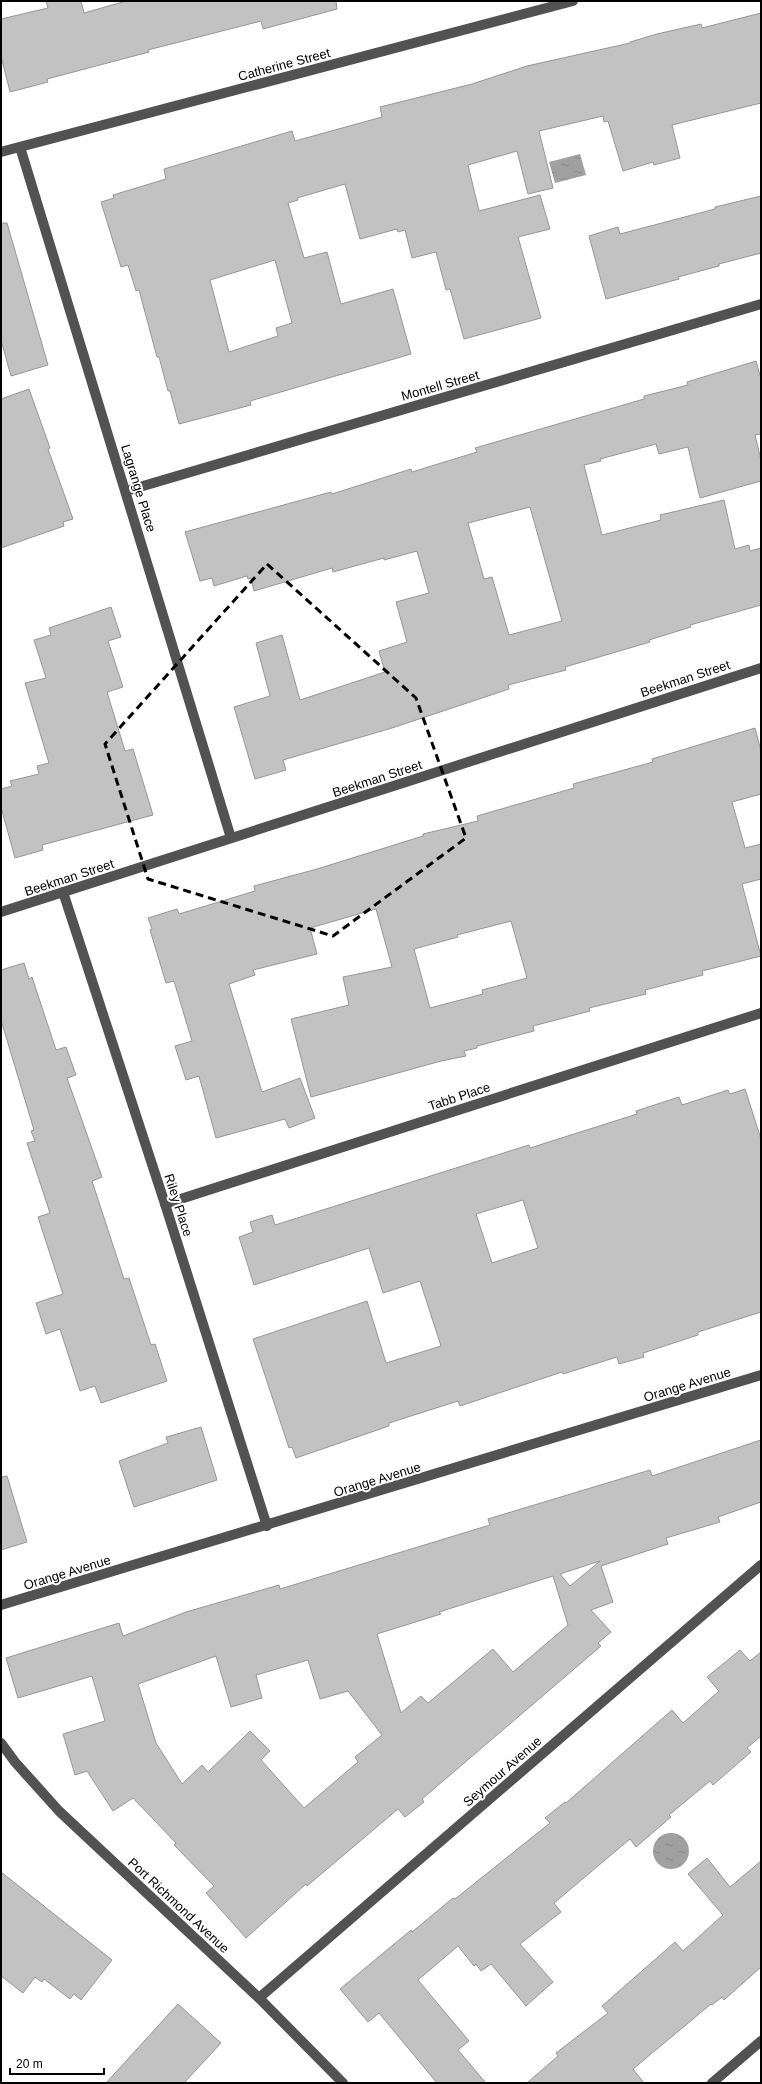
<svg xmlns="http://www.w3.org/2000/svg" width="762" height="2084" font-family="Helvetica,sans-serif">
<defs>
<pattern id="water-ripples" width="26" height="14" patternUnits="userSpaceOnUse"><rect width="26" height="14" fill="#a0a0a0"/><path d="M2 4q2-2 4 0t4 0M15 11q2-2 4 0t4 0" fill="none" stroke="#888"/></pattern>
</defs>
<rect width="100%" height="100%" fill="#fff"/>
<!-- water -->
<g fill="url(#water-ripples)">
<path d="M 580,154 L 586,175 L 555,183 L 549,162 Z"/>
<circle cx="671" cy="1851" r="18"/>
</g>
<!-- building -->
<g fill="#c2c2c2" stroke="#969696" fill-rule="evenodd">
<path d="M 46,1 L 81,1 L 84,13 L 126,1 L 336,1 L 337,9 L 263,29 L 261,21 L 148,50 L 149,52 L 47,79 L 48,82 L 10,92 L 1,56 L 1,19 L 48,8 Z"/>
<path d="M 761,13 L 761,103 L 672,125 L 680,158 L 654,165 L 653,162 L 623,171 L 608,121 L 604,122 L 603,116 L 539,131 L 553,188 L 528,194 L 517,151 L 468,165 L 479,211 L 540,195 L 550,229 L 518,237 L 541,318 L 464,339 L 450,289 L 446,290 L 436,252 L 412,258 L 405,230 L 398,232 L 397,229 L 360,239 L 345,184 L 297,198 L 298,200 L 288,203 L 304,258 L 327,252 L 341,304 L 393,289 L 411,354 L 250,401 L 251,405 L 179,424 L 170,391 L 168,391 L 159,357 L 157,357 L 139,290 L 136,291 L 128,265 L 121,267 L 101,202 L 114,198 L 113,195 L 166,179 L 164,169 L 292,131 L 295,141 L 382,117 L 380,107 L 472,84 L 527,66 L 630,43 L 630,42 L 657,34 L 701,24 L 702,28 ZM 275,260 L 292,323 L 276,328 L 278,336 L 229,352 L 210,280 Z"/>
<path d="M 761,196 L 761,253 L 719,264 L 719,266 L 678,277 L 679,279 L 606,299 L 589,236 L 618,227 L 620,234 L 715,209 L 715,207 Z"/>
<path d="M 1,223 L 7,223 L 48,365 L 11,376 L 1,340 Z"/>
<path d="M 756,361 L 761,379 L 761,434 L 755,435 L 761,460 L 761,481 L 700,498 L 688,447 L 659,454 L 656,444 L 600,459 L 601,461 L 584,465 L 602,535 L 661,520 L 660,515 L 724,500 L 735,549 L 749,545 L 750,551 L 761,548 L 761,605 L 690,625 L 691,627 L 649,640 L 650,642 L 565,667 L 566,670 L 508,685 L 509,689 L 392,728 L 283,760 L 286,770 L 255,779 L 234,707 L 270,696 L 256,643 L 282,635 L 300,700 L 385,672 L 379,651 L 407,642 L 396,602 L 429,593 L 417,551 L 384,560 L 384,558 L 333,572 L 332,568 L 254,591 L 251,578 L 248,579 L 247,576 L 214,586 L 212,578 L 200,581 L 185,532 L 331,492 L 332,494 L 411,469 L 412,472 L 477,452 L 475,448 L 644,399 L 644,396 L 688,385 L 687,382 ZM 530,507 L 562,621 L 509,635 L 492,577 L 484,579 L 468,523 Z"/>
<path d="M 29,389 L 50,448 L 48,449 L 73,519 L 63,522 L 64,526 L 1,548 L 1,399 Z"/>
<path d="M 111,607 L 121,637 L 108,641 L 123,687 L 107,692 L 125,751 L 133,749 L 153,815 L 42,845 L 43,850 L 15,858 L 1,807 L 1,789 L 12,786 L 10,781 L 39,774 L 37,766 L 49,763 L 25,683 L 46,678 L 34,640 L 51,635 L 49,628 Z"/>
<path d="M 755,728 L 761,751 L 761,794 L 732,802 L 745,848 L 761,844 L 761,879 L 742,884 L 761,956 L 702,971 L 703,975 L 645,990 L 646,994 L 589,1008 L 590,1011 L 533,1026 L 534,1031 L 477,1046 L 477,1048 L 464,1051 L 466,1056 L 441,1061 L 311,1097 L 291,1019 L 349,1005 L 343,977 L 392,967 L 376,909 L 310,928 L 317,954 L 253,970 L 255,975 L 229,984 L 262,1092 L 300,1078 L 315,1118 L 289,1128 L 285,1119 L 216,1138 L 199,1076 L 186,1080 L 175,1046 L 192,1041 L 174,981 L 166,983 L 150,930 L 152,929 L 148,918 L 177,909 L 179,914 L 255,891 L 254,886 L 317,869 L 423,836 L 423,834 L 478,821 L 477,816 L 574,788 L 573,784 L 653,762 L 652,759 ZM 511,921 L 527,978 L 482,990 L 483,994 L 430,1008 L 414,949 L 458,937 L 457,935 Z"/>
<path d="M 24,963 L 29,979 L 32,977 L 56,1050 L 66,1047 L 76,1075 L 67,1078 L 102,1177 L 92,1181 L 124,1279 L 129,1278 L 151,1345 L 155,1344 L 167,1381 L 101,1403 L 95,1386 L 80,1391 L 60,1329 L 46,1334 L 36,1303 L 63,1294 L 38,1217 L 50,1213 L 27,1143 L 35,1141 L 31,1131 L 34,1130 L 1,1020 L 1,970 Z"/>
<path d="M 745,1089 L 761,1139 L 761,1312 L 698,1332 L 698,1335 L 643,1353 L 644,1357 L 619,1364 L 617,1357 L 563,1374 L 562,1372 L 460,1406 L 458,1401 L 389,1423 L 389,1426 L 296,1458 L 292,1447 L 289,1448 L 253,1339 L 367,1301 L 386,1363 L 441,1346 L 420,1281 L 383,1293 L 369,1248 L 254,1285 L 239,1237 L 253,1232 L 250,1222 L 272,1215 L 275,1225 L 529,1145 L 530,1148 L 637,1114 L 636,1111 L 679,1097 L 682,1105 L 728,1090 L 730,1094 ZM 523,1200 L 538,1248 L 492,1263 L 476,1214 Z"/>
<path d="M 201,1427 L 217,1480 L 134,1507 L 119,1461 L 168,1443 L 166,1437 L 170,1436 Z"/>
<path d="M 761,1440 L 761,1502 L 718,1517 L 720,1522 L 666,1538 L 668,1544 L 601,1566 L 613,1602 L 591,1610 L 611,1632 L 598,1643 L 601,1646 L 422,1799 L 424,1802 L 405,1817 L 398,1809 L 307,1886 L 306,1884 L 246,1938 L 206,1893 L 214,1886 L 174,1845 L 176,1843 L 133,1798 L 113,1811 L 87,1771 L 75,1775 L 63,1734 L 105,1721 L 92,1676 L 18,1698 L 6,1658 L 119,1623 L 123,1636 L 186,1612 L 279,1585 L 280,1589 L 490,1525 L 488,1519 L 650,1470 L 652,1476 ZM 600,1561 L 570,1586 L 560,1574 ZM 553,1576 L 568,1625 L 513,1672 L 493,1649 L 428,1703 L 421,1696 L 401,1713 L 377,1634 L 441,1614 L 439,1612 ZM 216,1656 L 231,1707 L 262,1698 L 256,1675 L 308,1660 L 320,1699 L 348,1691 L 382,1735 L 355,1757 L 358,1762 L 304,1808 L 261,1760 L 270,1751 L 250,1731 L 208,1772 L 202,1765 L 182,1784 L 156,1743 L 138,1684 Z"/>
<path d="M 7,1476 L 27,1542 L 1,1550 L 1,1477 Z"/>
<path d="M 740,1650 L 750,1661 L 761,1652 L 761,1736 L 747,1748 L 751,1752 L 713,1785 L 710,1781 L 669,1815 L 671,1817 L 636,1847 L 630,1839 L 554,1903 L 561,1912 L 520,1944 L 553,1982 L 526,2006 L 491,1964 L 481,1971 L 476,1964 L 474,1966 L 458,1946 L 418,1980 L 469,2041 L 458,2050 L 486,2083 L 437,2083 L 379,2013 L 368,2022 L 340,1989 L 411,1930 L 412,1932 L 453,1898 L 455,1899 L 550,1823 L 545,1818 L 565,1802 L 566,1803 L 672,1710 L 683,1723 L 719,1691 L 707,1677 Z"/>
<path d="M 707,1858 L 730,1887 L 761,1861 L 761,1967 L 724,2000 L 722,1997 L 712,2005 L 711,2004 L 633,2069 L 644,2083 L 527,2083 L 558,2056 L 556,2053 L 608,2013 L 602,2006 L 675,1942 L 683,1951 L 723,1915 L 688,1874 Z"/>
<path d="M 1,1872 L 112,1960 L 81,2000 L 74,1994 L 70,1999 L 44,1979 L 42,1982 L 35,1977 L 23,1993 L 1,1976 Z"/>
<path d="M 178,2004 L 221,2043 L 184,2083 L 106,2083 Z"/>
</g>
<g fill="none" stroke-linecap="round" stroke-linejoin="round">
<!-- minor -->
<g stroke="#525252" stroke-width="10">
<path d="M 20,147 L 231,838"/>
<path d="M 1,152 L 573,1"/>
<path d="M 126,491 L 761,304"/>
<path d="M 63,892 L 165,1204 L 267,1526"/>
<path d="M 1,912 L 761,668"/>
<path d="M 165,1204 L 761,1013"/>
<path d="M 1,1605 L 761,1375"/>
<path d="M 1,1743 L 15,1762 L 59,1811 L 259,1998 L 343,2083"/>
<path d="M 259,1998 L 761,1565"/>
<path d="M 712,2083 L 761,2041"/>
</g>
</g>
<!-- marked area -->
<path fill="none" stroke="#000" stroke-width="3" stroke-dasharray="8 5" stroke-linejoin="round" d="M 267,564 L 416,698 L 466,838 L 333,936 L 148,879 L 105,744 Z"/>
<g text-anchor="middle" stroke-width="4" stroke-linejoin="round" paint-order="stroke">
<!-- street labels -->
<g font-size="13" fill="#000" stroke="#fff">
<text transform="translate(284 64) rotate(-15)" y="5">Catherine Street</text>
<text transform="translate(440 385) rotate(-16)" y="5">Montell Street</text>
<text transform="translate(139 488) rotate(73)" y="5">Lagrange Place</text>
<text transform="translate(685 678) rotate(-18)" y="5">Beekman Street</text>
<text transform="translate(377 778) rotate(-18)" y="5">Beekman Street</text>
<text transform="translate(69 877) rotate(-18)" y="5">Beekman Street</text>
<text transform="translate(459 1096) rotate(-18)" y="5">Tabb Place</text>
<text transform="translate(179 1205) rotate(72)" y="5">Riley Place</text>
<text transform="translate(687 1384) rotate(-17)" y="5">Orange Avenue</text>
<text transform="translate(377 1479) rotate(-17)" y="5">Orange Avenue</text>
<text transform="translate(67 1572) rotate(-17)" y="5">Orange Avenue</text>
<text transform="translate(502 1771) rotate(-41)" y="5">Seymour Avenue</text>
<text transform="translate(179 1905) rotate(43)" y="5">Port Richmond Avenue</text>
</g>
</g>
<!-- border -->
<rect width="762" height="2084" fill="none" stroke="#000000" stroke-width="4"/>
<!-- scale -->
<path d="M10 2068v6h94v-6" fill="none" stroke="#000000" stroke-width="2"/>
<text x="16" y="2068" font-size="12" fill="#000000" stroke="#ffffff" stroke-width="3" paint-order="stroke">20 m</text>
</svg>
